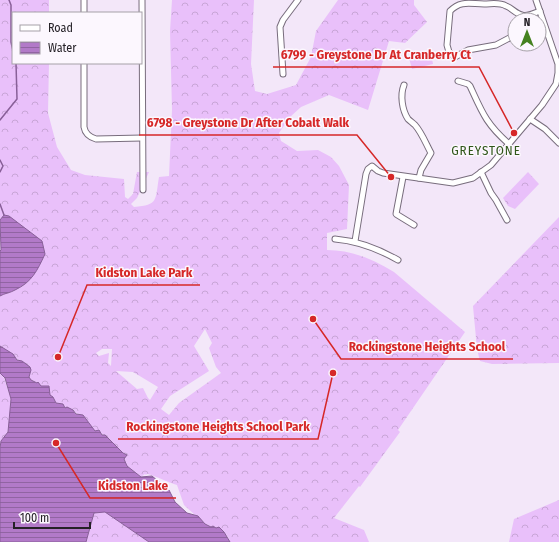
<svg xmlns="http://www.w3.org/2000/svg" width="559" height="542" font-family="'Fira Sans Condensed',sans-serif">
<defs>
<pattern id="forest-crowns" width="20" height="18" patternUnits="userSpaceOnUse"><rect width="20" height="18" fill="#e9c0fa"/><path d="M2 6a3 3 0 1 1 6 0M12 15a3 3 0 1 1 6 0" fill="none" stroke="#c8a5d6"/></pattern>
<pattern id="water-rules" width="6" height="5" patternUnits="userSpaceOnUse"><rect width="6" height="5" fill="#b27ac8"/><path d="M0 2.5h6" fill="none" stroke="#9164a2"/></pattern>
</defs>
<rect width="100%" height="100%" fill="#f3e7f9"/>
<!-- grass -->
<path fill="#e9c0fa" d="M 431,53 L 433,64 L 412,69 L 409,58 Z"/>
<!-- forest -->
<g fill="url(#forest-crowns)" fill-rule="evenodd">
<path d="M 0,0 L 49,0 L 49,13 L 13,13 L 13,63 L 49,63 L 48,113 L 57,147 L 71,170 L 85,175 L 124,179 L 125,197 L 128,199 L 133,194 L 137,172 L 149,172 L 137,198 L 131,204 L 134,207 C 159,205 155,200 159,177 L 169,176 L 172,110 L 170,31 L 172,0 L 254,0 L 251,64 L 255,91 L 267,94 L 296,85 L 311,57 L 316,31 L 338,0 L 414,0 L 414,5 L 427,22 L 405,43 L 389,41 L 368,110 L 329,95 L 301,107 L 290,117 L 279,133 L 281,141 L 297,151 L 318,150 L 331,157 L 339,166 L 349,185 L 347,229 L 327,233 L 327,250 C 351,250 373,259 394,272 L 465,332 L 398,430 L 400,432 L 360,487 L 359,486 L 334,518 L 364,530 L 369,542 L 230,542 L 228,537 L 219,528 L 216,528 L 213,526 L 211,527 L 205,524 L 199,517 L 195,515 L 184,505 L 177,485 C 170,483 151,474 147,474 L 146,475 L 145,474 L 141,477 L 127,466 L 124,459 L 126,454 L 123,453 C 115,445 105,439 99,430 L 95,432 L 83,415 L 80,416 L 73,410 L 65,408 L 63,404 L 56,403 L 49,395 L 49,386 L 41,386 L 31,380 L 29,377 L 31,370 C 21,360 10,355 0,346 L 0,296 C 9,291 17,290 25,284 L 0,220 ZM 205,329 L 212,343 L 209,348 L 216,367 L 221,373 L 179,403 L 169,415 L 161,409 L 170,396 L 209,371 L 194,346 ZM 102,349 L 112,349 L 111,366 L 108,363 L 109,353 L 99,356 L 96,353 ZM 116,371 L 133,372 L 158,387 L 150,400 L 148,398 L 143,388 L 137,389 Z"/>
<path d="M 528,172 L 539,184 L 515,209 L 508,206 L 503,198 Z"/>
<path d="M 559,217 L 559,363 L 492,364 L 480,361 L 477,349 L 473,306 Z"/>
<path d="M 0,373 L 4,378 L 11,399 L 8,432 L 1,441 L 0,448 Z"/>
<path d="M 559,500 L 559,542 L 509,542 L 514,519 Z"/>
<path d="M 105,512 L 149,542 L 86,542 L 94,513 Z"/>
</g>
<!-- water -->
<g fill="url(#water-rules)" stroke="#885f98">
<path d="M 4,215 L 9,216 L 42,241 L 45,254 C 37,271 32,282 15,290 C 10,293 5,293 0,296 L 0,251 L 1,250 L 0,220 Z"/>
<path d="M 0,346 L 13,354 L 17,360 L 22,361 L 30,367 L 31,370 L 29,377 L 31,380 L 37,383 L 38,382 L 41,386 L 49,386 L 50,395 L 53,397 L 56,403 L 63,404 L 65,408 L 67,407 L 73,410 L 76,414 L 83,415 L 95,431 L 99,430 L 102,435 L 105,435 L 123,453 L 127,455 L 124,459 L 127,466 L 141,477 L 152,476 L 169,490 L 175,502 L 187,513 L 198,516 L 205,524 L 211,527 L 213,526 L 216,528 L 219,527 L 224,532 L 230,542 L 149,542 L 105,512 L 94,513 L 86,542 L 0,542 L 0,448 L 1,441 L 8,432 L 11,399 L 5,378 L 0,373 Z"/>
</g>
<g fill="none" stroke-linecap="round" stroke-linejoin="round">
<!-- stream -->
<g stroke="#885f98" stroke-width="1.5">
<path d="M 9,0 L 11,5 L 11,42 L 13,51"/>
<path d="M 0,120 L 17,99 L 16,63"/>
<path d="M 0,160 L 3,166 L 0,172"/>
<path d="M 0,204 L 4,215"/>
</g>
<defs>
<g id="street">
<path d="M 84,0 L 84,13"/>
<path d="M 142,0 L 143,190"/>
<path d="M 515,35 L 496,45 L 468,50 L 455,57 L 449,52 L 447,45 L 450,11 C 461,0 470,4 484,4 C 492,4 499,2 506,6 C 512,8 516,14 522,15 C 528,17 534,13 540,11"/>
<path d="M 84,63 L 84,127 C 85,133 89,137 96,139 L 142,138"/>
<path d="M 283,74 L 280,27 L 283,20 L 298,0"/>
<path d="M 458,81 L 468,84 L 470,86 C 482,112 486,124 509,144"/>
<path d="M 404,85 C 400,95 402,110 408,119 C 410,121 413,123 415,125 C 422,133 426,144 431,153 L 421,170 L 419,178"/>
<path d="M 530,119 L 545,129 L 559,143"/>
<path d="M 481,172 L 491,193 L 496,200 L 507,220"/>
<path d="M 403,177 L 396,214 L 414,225"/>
<path d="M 335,239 C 358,241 377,248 398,260"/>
<path d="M 355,241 L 366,174 L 368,169 L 372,166 L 378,171 L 383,173 L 453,183 L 473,178 L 491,165 L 542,105 L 556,84 L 558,73 L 558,64 L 536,0"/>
</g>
</defs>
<!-- street casing -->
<use href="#street" stroke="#786d7d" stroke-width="7"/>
<!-- street -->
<use href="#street" stroke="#fff" stroke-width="5"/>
</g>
<g text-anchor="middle" stroke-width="3" stroke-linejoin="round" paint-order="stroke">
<!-- neighbourhood labels -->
<g font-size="13" letter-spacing="1" fill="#2f5619" stroke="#fcf7fe">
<text x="486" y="155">GREYSTONE</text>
</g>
</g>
<!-- callouts -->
<path fill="none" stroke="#d62828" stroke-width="1.5" d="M514 133L479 67H273M391 177L357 135H139M58 357L87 285H200M313 319L341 359H513M333 373L318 439H118M56 443L90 498H176"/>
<g fill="#d62828" stroke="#fcf7fe" stroke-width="1.5">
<circle cx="514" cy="133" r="4"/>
<circle cx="391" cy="177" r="4"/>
<circle cx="58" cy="357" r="4"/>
<circle cx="313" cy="319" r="4"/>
<circle cx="333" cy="373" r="4"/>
<circle cx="56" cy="443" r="4"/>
</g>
<g font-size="13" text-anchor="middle" font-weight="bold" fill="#d62828" stroke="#fcf7fe" stroke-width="3" stroke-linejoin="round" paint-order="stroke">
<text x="376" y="59">6799 - Greystone Dr At Cranberry Ct</text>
<text x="248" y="127">6798 - Greystone Dr After Cobalt Walk</text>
<text x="144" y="277">Kidston Lake Park</text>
<text x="427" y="351">Rockingstone Heights School</text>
<text x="218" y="431">Rockingstone Heights School Park</text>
<text x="133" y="490">Kidston Lake</text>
</g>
<!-- legend -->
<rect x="12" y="12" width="130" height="52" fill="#fcf7fe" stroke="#a6a1a8"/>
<rect x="20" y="25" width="20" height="6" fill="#ffffff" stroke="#a6a1a8"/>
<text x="48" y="32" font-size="12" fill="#252127">Road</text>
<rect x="20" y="42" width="20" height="12" fill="url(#water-rules)" stroke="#a6a1a8"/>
<text x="48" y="52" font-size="12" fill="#252127">Water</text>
<!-- north arrow -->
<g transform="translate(527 32)"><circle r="19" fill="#fcf7fe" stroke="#a6a1a8"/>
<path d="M0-3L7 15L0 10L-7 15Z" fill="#458220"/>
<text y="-6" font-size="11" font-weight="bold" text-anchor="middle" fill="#252127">N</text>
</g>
<!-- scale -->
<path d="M14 522v6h76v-6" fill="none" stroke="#252127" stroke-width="2"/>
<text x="20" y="522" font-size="12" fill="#252127" stroke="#fcf7fe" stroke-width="3" paint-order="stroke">100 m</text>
</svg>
